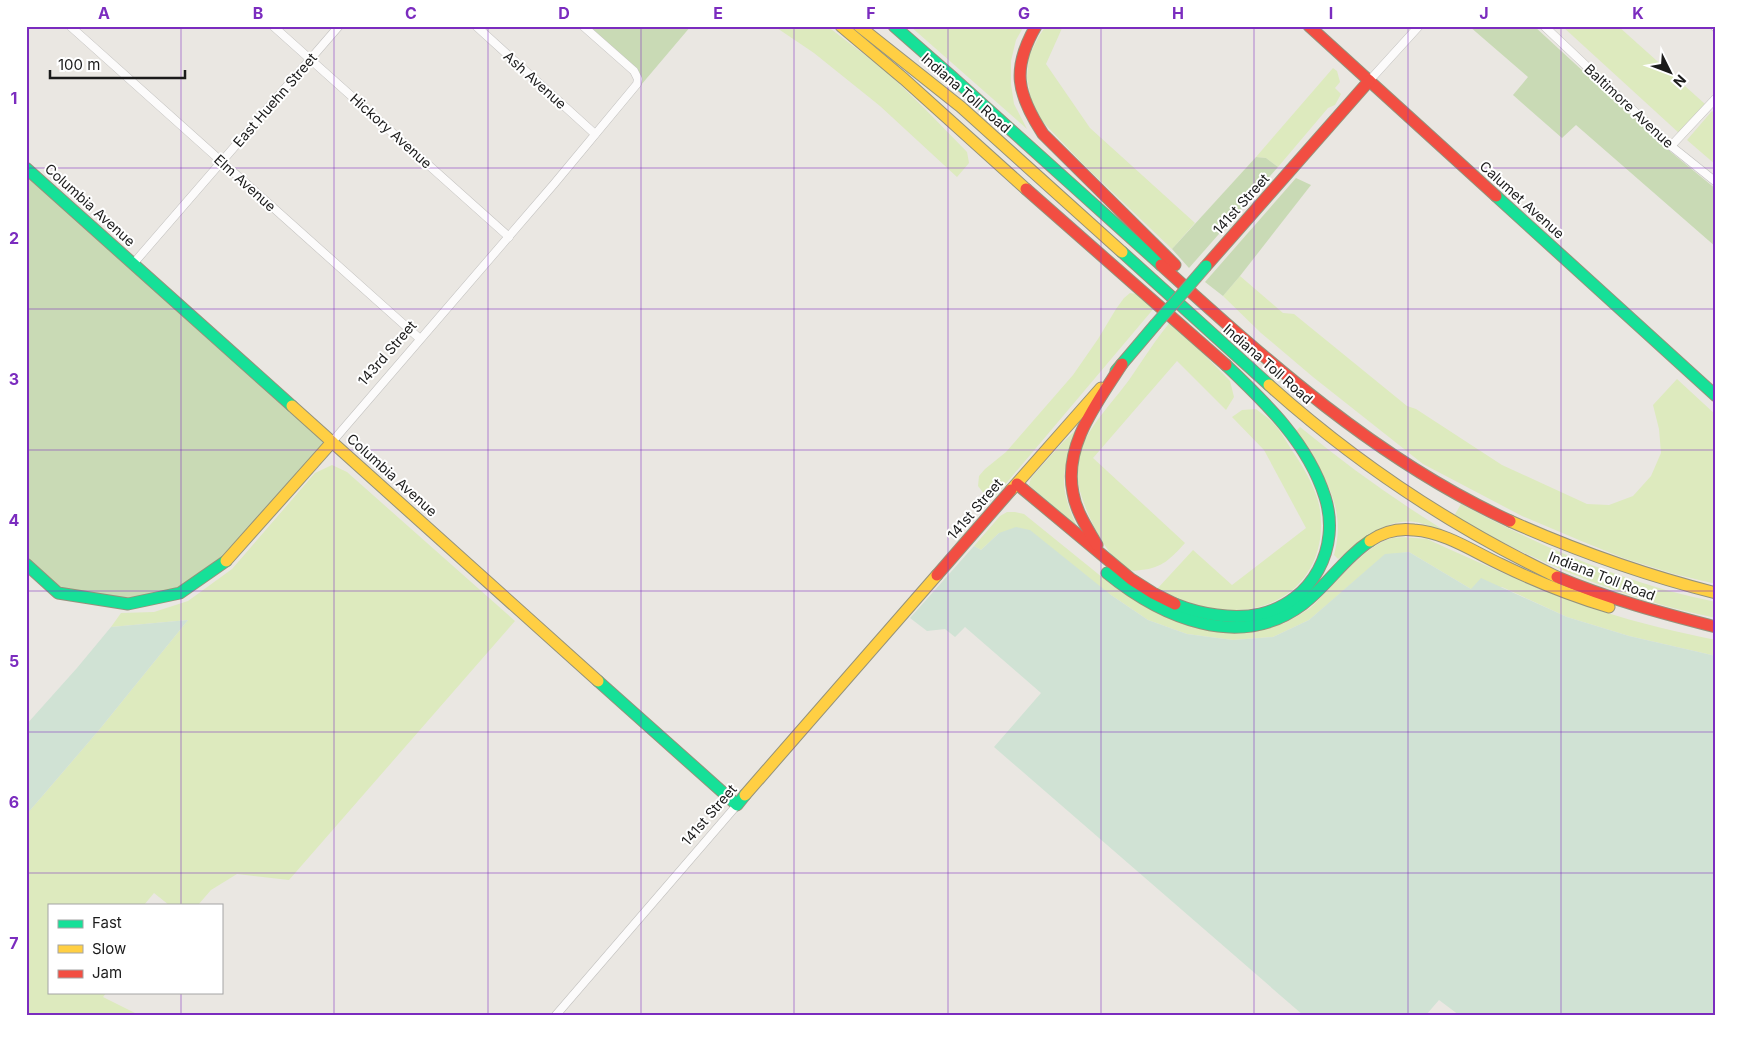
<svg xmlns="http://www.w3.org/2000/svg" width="1742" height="1041" font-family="Inter,sans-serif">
<rect width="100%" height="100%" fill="#eae7e2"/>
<!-- grass -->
<g fill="#ddeabe">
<path d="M 774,26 L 827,26 L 887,72 L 926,110 L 967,152 L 969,163 L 957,177 L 880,106 L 814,53 Z"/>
<path d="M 910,26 L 1024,26 L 1016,40 L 1011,61 L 1011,84 L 1014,104 L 1027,129 Z"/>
<path d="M 1046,26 L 1063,26 L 1046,64 L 1090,128 L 1195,223 L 1172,249 L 1085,166 L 1042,121 L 1031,99 L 1027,78 L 1029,56 L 1039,36 Z"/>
<path d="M 1562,26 L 1618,26 L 1705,104 L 1679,133 Z"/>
<path d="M 1333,68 L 1337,71 L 1340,82 L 1335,88 L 1341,94 L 1335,105 L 1328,108 L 1278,167 L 1266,158 L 1256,157 Z"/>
<path d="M 1712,111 L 1716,114 L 1716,165 L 1687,140 Z"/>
<path d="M 1240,276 L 1283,313 L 1294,314 L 1407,406 L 1416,409 L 1502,465 L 1587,504 L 1609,505 L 1633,496 L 1651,476 L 1661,453 L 1659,429 L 1653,405 L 1677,379 L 1716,415 L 1716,584 L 1674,574 L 1623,558 L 1579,540 L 1522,516 L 1423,464 L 1313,377 L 1261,333 L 1223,296 Z"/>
<path d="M 1130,293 L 1137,294 L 1155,307 L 993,499 L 985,495 L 978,486 L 979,476 L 985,469 L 1006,452 L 1073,375 L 1098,339 L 1116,309 L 1124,298 Z"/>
<path d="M 1171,321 L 1230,381 L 1234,397 L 1226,410 L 1177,361 L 1093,458 L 1185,543 C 1171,558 1163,568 1141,570 C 1139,570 1136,571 1134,571 C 1107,566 1079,500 1077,476 C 1076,468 1079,458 1081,450 C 1086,430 1116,398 1129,380 C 1143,360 1155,340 1171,321 Z"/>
<path d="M 1256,409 C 1262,414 1269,418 1274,424 C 1281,431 1287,443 1293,452 C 1303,466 1318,492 1320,510 C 1328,566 1291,610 1234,610 C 1207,610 1182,601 1157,589 L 1193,550 L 1232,585 L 1306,528 L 1264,450 L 1232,417 L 1242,410 Z"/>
<path d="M 1300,427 C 1345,464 1392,498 1442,529 C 1433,528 1424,523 1415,522 C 1384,518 1361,542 1338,559 L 1334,555 C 1348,505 1321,471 1296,431 Z"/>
<path d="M 1075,431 C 1062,474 1058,484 1077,527 L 1029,485 L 1031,478 L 1063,442 Z"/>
<path d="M 332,465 L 347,472 L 515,621 L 289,880 L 237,874 L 211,890 L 198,905 L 169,905 L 154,893 L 144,905 L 49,905 L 49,992 L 107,992 L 103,997 L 139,1015 L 26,1015 L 26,815 L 99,730 L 188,620 L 111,627 L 121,613 L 154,612 L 188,601 L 232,569 L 315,473 Z"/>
<path d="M 1461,504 C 1542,547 1626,584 1716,602 L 1716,618 C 1623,599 1536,563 1454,516 Z"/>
<path d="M 1007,512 L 1015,512 L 1024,514 L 1113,586 L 1283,624 C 1292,619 1302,614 1310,608 C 1332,589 1364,545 1392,538 C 1403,536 1416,538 1427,539 C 1484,565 1541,591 1601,611 C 1638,623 1677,632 1716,640 L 1716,656 L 1629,636 L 1567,617 L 1502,587 L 1471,589 L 1409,552 L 1385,555 L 1309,620 L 1273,637 L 1233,640 L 1187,634 L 1148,620 L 1111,595 L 999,533 L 981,550 L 974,546 L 1000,516 Z"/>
</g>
<!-- forest -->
<g fill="#c9dab5">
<path d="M 583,26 L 691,26 L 641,85 L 638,79 Z"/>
<path d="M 1469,26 L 1534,26 L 1672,153 L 1716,189 L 1716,247 L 1576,125 L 1562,138 L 1513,95 L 1528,77 Z"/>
<path d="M 1256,157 L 1266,158 L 1278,167 L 1189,268 L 1172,249 Z"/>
<path d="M 26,168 L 332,442 L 225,562 L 180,593 L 128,604 L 58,593 L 26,564 Z"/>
<path d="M 1296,178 L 1311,185 L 1240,276 L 1223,296 L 1205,282 Z"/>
</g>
<!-- wetland -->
<g fill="#d0e2d4">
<path d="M 1016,527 L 1030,530 L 1111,595 L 1148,620 L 1187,634 L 1233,640 L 1273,637 L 1309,620 L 1385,554 L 1409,552 L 1471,589 L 1481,578 L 1567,617 L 1629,636 L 1716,656 L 1716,1015 L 1459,1015 L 1439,1000 L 1426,1015 L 1303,1015 L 994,747 L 1041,693 L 965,627 L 955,637 L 945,629 L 927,631 L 910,618 L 974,546 L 981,550 L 999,533 Z"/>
<path d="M 188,620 L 99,730 L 26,815 L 26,725 L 77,668 L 111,627 Z"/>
</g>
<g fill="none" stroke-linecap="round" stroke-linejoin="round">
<defs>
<g id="street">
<path d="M 70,26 L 419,338"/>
<path d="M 273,26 L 509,237"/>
<path d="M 476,26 L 595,134"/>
<path d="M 1544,26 L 1671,146 L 1716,182"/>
<path d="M 1714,26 L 1716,28"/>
<path d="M 1369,81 L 1419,26"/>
<path d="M 1671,146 L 1716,98"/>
<path d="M 133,264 L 339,26"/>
<path d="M 332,442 L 554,184 L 637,84 L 638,79 L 634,71 L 583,26"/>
<path d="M 556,1015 L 737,805"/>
</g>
<g id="fast">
<path d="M 894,26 L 951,76 L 1161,265"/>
<path d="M 26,168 L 292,406"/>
<path d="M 1496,196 L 1716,396"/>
<path d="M 1122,252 L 1269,385"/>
<path d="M 1116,371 L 1155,325"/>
<path d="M 26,564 L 58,593 L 128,604 L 180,593 L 226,561"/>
<path d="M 1107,573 C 1161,617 1239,652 1303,604 C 1328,585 1344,558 1370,541"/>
<path d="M 1175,604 C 1200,614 1233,620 1260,614 C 1313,602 1341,547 1325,497 C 1308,443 1266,403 1226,365"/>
<path d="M 598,681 L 737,805 L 745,795"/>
</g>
<g id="slow">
<path d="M 841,26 L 904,79 L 1026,189"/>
<path d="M 859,26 L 961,107 L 1122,252"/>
<path d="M 1269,385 C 1357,464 1450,526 1557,577"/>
<path d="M 292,406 L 598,681"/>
<path d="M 1011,490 L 1101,388"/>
<path d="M 1510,521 C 1577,551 1645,575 1716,593"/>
<path d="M 1370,541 C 1383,532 1398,528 1414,530 C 1445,532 1474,552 1502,565 C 1537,582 1572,596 1609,607"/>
<path d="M 226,561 L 332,442"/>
<path d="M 745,795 L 937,575"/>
</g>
<g id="jam">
<path d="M 1036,26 C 1011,69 1017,94 1043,134 L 1175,265"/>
<path d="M 1309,26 L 1496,196"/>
<path d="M 1026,189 L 1226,365"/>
<path d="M 1161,265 C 1268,362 1377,460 1510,521"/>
<path d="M 1206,266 L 1369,81"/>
<path d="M 1017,484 L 1131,579 L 1153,593 L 1175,604"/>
<path d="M 1097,545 C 1088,529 1076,512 1073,493 C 1063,445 1098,402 1122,364"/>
<path d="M 937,575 L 1011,490"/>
<path d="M 1557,577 C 1609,599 1661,613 1716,627"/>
</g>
</defs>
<!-- street casing -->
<use href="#street" stroke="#c2c1bf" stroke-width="9"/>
<!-- fast casing -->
<use href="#fast" stroke="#94927b" stroke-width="13"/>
<!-- slow casing -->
<use href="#slow" stroke="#94927b" stroke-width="13"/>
<!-- jam casing -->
<use href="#jam" stroke="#94927b" stroke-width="13"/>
<!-- street -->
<use href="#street" stroke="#fcfbfb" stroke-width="8"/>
<!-- fast -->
<use href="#fast" stroke="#16e098" stroke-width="11"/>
<!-- slow -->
<use href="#slow" stroke="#ffcf43" stroke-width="11"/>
<!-- jam -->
<use href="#jam" stroke="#f24e42" stroke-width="11"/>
<defs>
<path id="fast-bridge" d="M 1155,325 L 1206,266"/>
</defs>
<!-- fast-bridge casing -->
<use href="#fast-bridge" stroke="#a09080" stroke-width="13" stroke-linecap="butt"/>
<!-- fast-bridge -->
<use href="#fast-bridge" stroke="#16e098" stroke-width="11"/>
</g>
<!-- grid -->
<path fill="none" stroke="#7b2cbf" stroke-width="1" stroke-opacity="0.55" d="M 181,26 L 181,905M 334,26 L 334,1015M 488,26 L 488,1015M 641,26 L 641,1015M 794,26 L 794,1015M 948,26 L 948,1015M 1101,26 L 1101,1015M 1254,26 L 1254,1015M 1408,26 L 1408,1015M 1561,26 L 1561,1015M 26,168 L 1716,168M 26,309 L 1716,309M 26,450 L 1716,450M 26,591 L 1716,591M 26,732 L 1716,732M 26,873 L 1716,873M 181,992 L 181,1015"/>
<g text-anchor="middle" stroke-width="4" stroke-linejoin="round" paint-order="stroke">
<!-- street labels -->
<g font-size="14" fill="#1b1b1b" stroke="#fff">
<text transform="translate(535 80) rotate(42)" y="5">Ash Avenue</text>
<text transform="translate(966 93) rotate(41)" y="5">Indiana Toll Road</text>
<text transform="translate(275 100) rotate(-49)" y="5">East Huehn Street</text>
<text transform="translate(1629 106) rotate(43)" y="5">Baltimore Avenue</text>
<text transform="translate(391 131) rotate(42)" y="5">Hickory Avenue</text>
<text transform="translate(245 183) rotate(42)" y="5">Elm Avenue</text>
<text transform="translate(1522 200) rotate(42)" y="5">Calumet Avenue</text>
<text transform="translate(1241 204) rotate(-48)" y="5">141st Street</text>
<text transform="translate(90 205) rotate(42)" y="5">Columbia Avenue</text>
<text transform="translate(387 353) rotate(-49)" y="5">143rd Street</text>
<text transform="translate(1268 364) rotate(41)" y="5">Indiana Toll Road</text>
<text transform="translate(392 475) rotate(42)" y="5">Columbia Avenue</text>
<text transform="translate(975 509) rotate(-49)" y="5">141st Street</text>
<text transform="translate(1602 576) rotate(21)" y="5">Indiana Toll Road</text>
<text transform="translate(709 815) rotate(-49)" y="5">141st Street</text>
</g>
</g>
<!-- border -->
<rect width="1742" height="1041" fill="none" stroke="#ffffff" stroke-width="55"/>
<!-- legend -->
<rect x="48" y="904" width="175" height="90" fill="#ffffff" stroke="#a4a4a4"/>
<rect x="58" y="920" width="25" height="8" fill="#16e098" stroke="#a4a4a4"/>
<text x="92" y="928" font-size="15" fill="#1b1b1b">Fast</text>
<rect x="58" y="945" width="25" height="8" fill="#ffcf43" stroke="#a4a4a4"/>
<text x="92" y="954" font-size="15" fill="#1b1b1b">Slow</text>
<rect x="58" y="970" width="25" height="8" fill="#f24e42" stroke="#a4a4a4"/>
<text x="92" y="978" font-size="15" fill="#1b1b1b">Jam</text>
<!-- north arrow -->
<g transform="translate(1670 72) rotate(132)" stroke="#ffffff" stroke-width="4" paint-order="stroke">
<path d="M0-4L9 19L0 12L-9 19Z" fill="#1b1b1b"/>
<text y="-8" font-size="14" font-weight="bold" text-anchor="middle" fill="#1b1b1b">N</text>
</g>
<!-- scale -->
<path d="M50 70v8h135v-8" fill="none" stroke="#1b1b1b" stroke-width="2.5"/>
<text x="58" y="70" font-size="15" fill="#1b1b1b" stroke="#ffffff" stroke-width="4" paint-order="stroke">100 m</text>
<rect x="28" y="28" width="1686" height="986" fill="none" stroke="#7b2cbf" stroke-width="2"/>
<g font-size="16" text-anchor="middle" font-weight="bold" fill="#7b2cbf">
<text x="104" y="19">A</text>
<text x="258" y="19">B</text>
<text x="411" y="19">C</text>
<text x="564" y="19">D</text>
<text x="718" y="19">E</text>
<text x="871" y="19">F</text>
<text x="1024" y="19">G</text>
<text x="1178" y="19">H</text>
<text x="1331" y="19">I</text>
<text x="1484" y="19">J</text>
<text x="1638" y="19">K</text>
<text x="14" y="104">1</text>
<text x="14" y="244">2</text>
<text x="14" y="385">3</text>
<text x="14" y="526">4</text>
<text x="14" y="667">5</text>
<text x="14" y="808">6</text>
<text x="14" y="949">7</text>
</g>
</svg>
